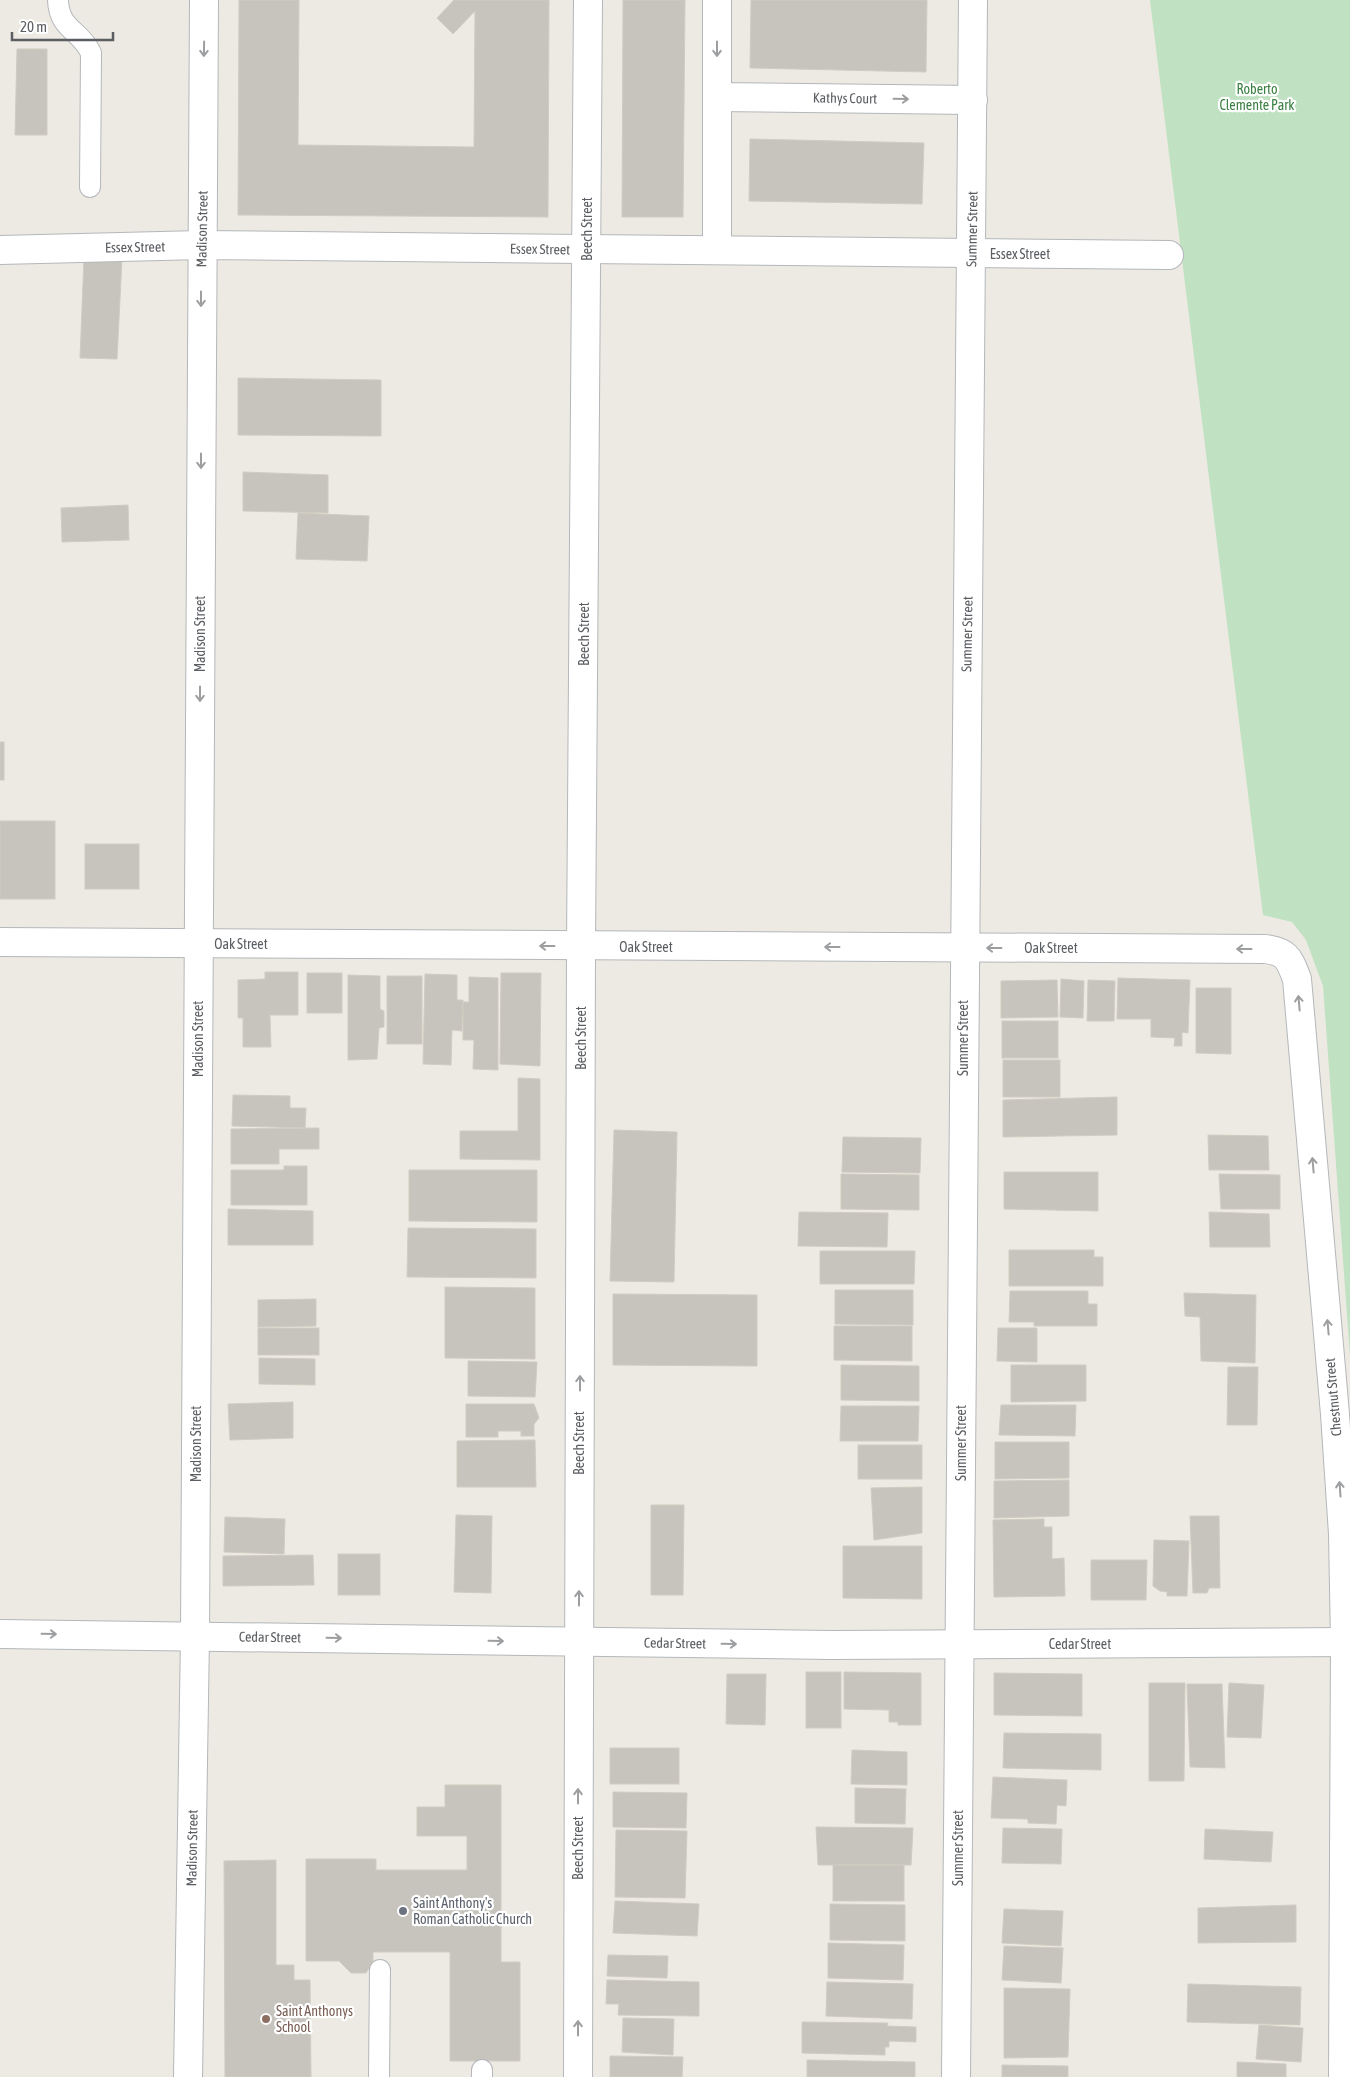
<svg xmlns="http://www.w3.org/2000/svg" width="1350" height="2077" font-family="'Asap Condensed',sans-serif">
<rect width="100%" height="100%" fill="#eceae2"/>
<!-- green -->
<path fill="#c0e2c2" d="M 1150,0 L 1350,0 L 1350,1356 L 1323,986 L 1306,940 L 1292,922 L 1263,915 Z"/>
<!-- building -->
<g fill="#c7c4be" stroke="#d0ccc1">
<path d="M 239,0 L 299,0 L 298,145 L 474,147 L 475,11 L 453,34 L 437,18 L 454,0 L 549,0 L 548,217 L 238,215 Z"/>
<path d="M 623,0 L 685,0 L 683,217 L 622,217 Z"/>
<path d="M 751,0 L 927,0 L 926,72 L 750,68 Z"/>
<path d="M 17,49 L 47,49 L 47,135 L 15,135 Z"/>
<path d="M 750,139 L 924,143 L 922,204 L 749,201 Z"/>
<path d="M 84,258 L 122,259 L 117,359 L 80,358 Z"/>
<path d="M 238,378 L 381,380 L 381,436 L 238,435 Z"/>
<path d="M 243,472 L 328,475 L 328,513 L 243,511 Z"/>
<path d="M 128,505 L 129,540 L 62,542 L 61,508 Z"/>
<path d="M 298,513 L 369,516 L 367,561 L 296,559 Z"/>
<rect x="0" y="742" width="4" height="38"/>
<rect x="0" y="821" width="55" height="78"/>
<rect x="85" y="844" width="54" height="45"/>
<path d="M 265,972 L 298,972 L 298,1015 L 270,1015 L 271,1047 L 243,1047 L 243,1018 L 238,1018 L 238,980 L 265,979 Z"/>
<rect x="307" y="973" width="35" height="40"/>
<path d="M 501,973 L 541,973 L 540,1066 L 500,1064 Z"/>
<path d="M 425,974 L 457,975 L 457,1000 L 463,1000 L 462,1031 L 452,1030 L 451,1065 L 423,1064 Z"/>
<path d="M 348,975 L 380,976 L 380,1009 L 384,1011 L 384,1027 L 379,1028 L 377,1059 L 348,1060 Z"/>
<rect x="387" y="976" width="35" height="68"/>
<path d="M 469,977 L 498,978 L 498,1070 L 473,1069 L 474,1040 L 463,1040 L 463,1002 L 469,1002 Z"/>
<path d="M 1118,978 L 1190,980 L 1188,1033 L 1182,1032 L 1182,1046 L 1174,1046 L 1175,1038 L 1151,1037 L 1151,1019 L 1117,1019 Z"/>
<path d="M 1061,979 L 1084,981 L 1083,1018 L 1060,1017 Z"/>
<path d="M 1057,980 L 1058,1017 L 1001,1018 L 1001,981 Z"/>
<path d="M 1088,980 L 1115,981 L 1114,1021 L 1087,1021 Z"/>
<path d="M 1196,988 L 1231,988 L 1231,1054 L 1196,1053 Z"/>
<rect x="1002" y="1021" width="56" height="37"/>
<rect x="1003" y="1060" width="57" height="37"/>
<path d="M 518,1078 L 540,1079 L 540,1160 L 460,1159 L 460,1131 L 518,1131 Z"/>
<path d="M 233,1095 L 290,1096 L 290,1108 L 306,1108 L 305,1128 L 232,1126 Z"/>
<path d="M 1117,1097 L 1117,1135 L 1003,1137 L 1003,1100 Z"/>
<path d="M 319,1128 L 319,1149 L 279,1149 L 279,1164 L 231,1164 L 231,1129 Z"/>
<path d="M 614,1130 L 677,1132 L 674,1282 L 610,1281 Z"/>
<path d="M 1208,1135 L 1268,1136 L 1269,1170 L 1209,1170 Z"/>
<path d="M 843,1137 L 921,1138 L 920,1173 L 842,1172 Z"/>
<path d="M 284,1166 L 307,1166 L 307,1205 L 231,1205 L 231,1170 L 284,1170 Z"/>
<path d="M 409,1170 L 537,1170 L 537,1222 L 409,1221 Z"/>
<path d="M 1004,1172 L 1098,1172 L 1098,1211 L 1004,1209 Z"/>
<path d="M 841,1174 L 919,1175 L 919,1210 L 841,1209 Z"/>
<path d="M 1219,1174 L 1280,1175 L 1280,1209 L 1221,1209 Z"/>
<path d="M 228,1209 L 313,1211 L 313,1245 L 228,1245 Z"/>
<path d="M 799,1212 L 888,1213 L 887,1247 L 798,1246 Z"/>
<path d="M 1209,1212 L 1269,1214 L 1270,1247 L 1210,1247 Z"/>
<path d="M 408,1228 L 536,1229 L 536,1278 L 407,1277 Z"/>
<path d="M 1009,1250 L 1094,1250 L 1094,1257 L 1103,1257 L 1103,1286 L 1009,1286 Z"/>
<path d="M 820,1251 L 915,1251 L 914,1284 L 820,1284 Z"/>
<path d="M 445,1287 L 535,1288 L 535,1359 L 445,1358 Z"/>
<path d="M 835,1290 L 913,1290 L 913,1325 L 835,1324 Z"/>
<path d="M 1010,1291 L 1088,1291 L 1088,1304 L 1097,1304 L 1097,1326 L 1034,1326 L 1034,1322 L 1009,1322 Z"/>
<path d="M 1184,1293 L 1256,1295 L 1255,1363 L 1201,1361 L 1200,1317 L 1185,1316 Z"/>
<path d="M 613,1294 L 757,1295 L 757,1366 L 613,1365 Z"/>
<path d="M 316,1299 L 316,1326 L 258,1327 L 258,1300 Z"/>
<path d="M 834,1326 L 912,1326 L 912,1361 L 834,1360 Z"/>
<rect x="258" y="1328" width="61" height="27"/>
<path d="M 998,1328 L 1037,1328 L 1037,1362 L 997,1361 Z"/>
<path d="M 259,1358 L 315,1359 L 315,1385 L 259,1384 Z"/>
<path d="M 468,1361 L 537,1362 L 535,1397 L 468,1396 Z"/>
<path d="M 841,1365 L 919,1366 L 919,1401 L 841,1400 Z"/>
<path d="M 1011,1365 L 1086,1365 L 1086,1401 L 1011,1402 Z"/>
<path d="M 1228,1367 L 1258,1367 L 1257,1425 L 1227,1425 Z"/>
<path d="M 293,1402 L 293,1438 L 230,1440 L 228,1404 Z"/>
<path d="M 466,1404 L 534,1404 L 539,1418 L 534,1424 L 534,1436 L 521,1436 L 521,1431 L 498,1431 L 498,1437 L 466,1437 Z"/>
<path d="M 1001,1405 L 1076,1405 L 1075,1436 L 999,1435 Z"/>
<path d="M 841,1406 L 919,1406 L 918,1441 L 840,1441 Z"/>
<path d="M 535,1440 L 536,1487 L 457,1487 L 457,1441 Z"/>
<path d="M 995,1442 L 1069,1442 L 1069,1478 L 995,1479 Z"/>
<rect x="858" y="1445" width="64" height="34"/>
<path d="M 1069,1480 L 1069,1516 L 994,1518 L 994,1481 Z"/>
<path d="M 922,1487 L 922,1533 L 874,1540 L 871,1488 Z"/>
<path d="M 651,1505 L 684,1505 L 683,1595 L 651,1595 Z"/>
<path d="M 456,1515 L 492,1516 L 491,1593 L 454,1592 Z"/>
<path d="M 1190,1516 L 1219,1516 L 1220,1588 L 1209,1588 L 1207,1593 L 1193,1593 Z"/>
<path d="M 225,1517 L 285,1519 L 284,1554 L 224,1552 Z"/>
<path d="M 1044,1519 L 1044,1527 L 1052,1527 L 1052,1559 L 1064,1558 L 1065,1596 L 994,1597 L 993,1520 Z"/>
<path d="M 1154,1540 L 1189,1541 L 1187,1596 L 1167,1596 L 1167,1592 L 1160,1591 L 1153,1586 Z"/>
<path d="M 843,1546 L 922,1546 L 922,1599 L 843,1598 Z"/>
<rect x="338" y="1554" width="42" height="41"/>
<path d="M 313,1555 L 314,1585 L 223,1586 L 223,1556 Z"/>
<path d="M 1091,1560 L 1147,1560 L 1146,1600 L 1091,1600 Z"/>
<rect x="806" y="1672" width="35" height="56"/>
<path d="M 844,1672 L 921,1673 L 921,1725 L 898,1725 L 898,1722 L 889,1722 L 889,1710 L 844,1709 Z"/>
<path d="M 994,1673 L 1082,1674 L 1082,1716 L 994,1715 Z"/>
<path d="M 727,1674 L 766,1674 L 765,1725 L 726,1724 Z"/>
<path d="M 1149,1683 L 1185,1683 L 1184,1781 L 1149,1781 Z"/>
<path d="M 1229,1683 L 1264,1685 L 1261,1738 L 1227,1737 Z"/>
<path d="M 1187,1684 L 1222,1684 L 1225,1768 L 1190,1767 Z"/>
<path d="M 1004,1733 L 1101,1734 L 1101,1770 L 1003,1768 Z"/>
<rect x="610" y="1748" width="69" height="36"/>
<path d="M 852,1750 L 907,1752 L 907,1785 L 851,1784 Z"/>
<path d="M 993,1777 L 1067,1780 L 1066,1806 L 1057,1805 L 1056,1824 L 1028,1823 L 1028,1819 L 991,1818 Z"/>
<path d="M 445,1785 L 501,1785 L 501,1962 L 520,1962 L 520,2061 L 450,2061 L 450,1952 L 373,1952 L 373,1962 L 366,1973 L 351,1973 L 339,1961 L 306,1961 L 306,1859 L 376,1859 L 376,1870 L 467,1870 L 467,1836 L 417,1836 L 417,1807 L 445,1807 Z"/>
<path d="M 855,1788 L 906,1789 L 905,1824 L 855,1823 Z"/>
<path d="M 613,1792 L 687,1793 L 686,1828 L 613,1827 Z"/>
<path d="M 816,1827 L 913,1828 L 911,1865 L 818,1865 Z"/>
<path d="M 1003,1828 L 1062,1829 L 1061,1864 L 1002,1863 Z"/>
<path d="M 1205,1829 L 1273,1832 L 1271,1862 L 1204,1859 Z"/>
<path d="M 616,1830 L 687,1831 L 685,1898 L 615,1897 Z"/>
<path d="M 276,1860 L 276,1965 L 294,1965 L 294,1980 L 310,1980 L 311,2077 L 225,2077 L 224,1861 Z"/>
<rect x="833" y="1865" width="71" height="36"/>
<path d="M 615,1901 L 699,1904 L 697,1936 L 613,1933 Z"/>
<path d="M 830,1904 L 905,1905 L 905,1941 L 830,1940 Z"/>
<path d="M 1296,1905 L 1296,1942 L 1198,1943 L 1198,1908 Z"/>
<path d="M 1004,1909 L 1063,1911 L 1061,1946 L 1002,1943 Z"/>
<path d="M 828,1943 L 904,1945 L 903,1980 L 828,1978 Z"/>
<path d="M 1004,1946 L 1063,1948 L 1061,1983 L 1002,1980 Z"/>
<path d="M 608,1955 L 668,1956 L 667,1978 L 607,1976 Z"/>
<path d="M 607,1980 L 699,1982 L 699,2016 L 618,2015 L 619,2004 L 606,2004 Z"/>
<path d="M 827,1982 L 913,1984 L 912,2019 L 826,2016 Z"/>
<path d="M 1188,1984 L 1301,1987 L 1300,2025 L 1187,2022 Z"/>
<path d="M 1004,1988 L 1070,1989 L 1068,2057 L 1004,2058 Z"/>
<path d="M 623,2018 L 674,2019 L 673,2055 L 622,2052 Z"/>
<path d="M 802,2022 L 888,2023 L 887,2026 L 916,2027 L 916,2042 L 889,2041 L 889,2047 L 885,2047 L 885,2055 L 802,2053 Z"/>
<path d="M 1259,2025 L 1303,2028 L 1301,2062 L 1256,2059 Z"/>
<path d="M 610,2056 L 683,2057 L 682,2077 L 610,2077 Z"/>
<path d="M 807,2060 L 915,2062 L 915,2077 L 807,2077 Z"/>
<path d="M 1237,2062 L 1286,2064 L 1286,2077 L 1237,2077 Z"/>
<path d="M 1002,2065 L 1068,2066 L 1068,2077 L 1002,2077 Z"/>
</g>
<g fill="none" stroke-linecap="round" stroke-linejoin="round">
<defs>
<g id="lane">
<path d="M 58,0 C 59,30 80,29 91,53 L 90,187"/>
<path d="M 482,2070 L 482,2077"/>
<path d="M 379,2077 L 380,1970"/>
</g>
<g id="street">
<path d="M 717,0 L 717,97 L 973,100"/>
<path d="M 717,97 L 717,250"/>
<path d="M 0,250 L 201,245 L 1169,255"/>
<path d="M 0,942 L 1265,949 C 1288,952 1289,959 1297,979 L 1335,1414 L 1343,1534 L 1345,1642 L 1343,2077"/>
<path d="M 0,1634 L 831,1645 L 1350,1642"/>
<path d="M 188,2077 L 195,1636 L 204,0"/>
<path d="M 578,2077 L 581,946 L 588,0"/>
<path d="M 956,2077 L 973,0"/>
</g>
</defs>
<!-- lane casing -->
<use href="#lane" stroke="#b4b7bb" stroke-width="22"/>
<!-- street casing -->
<use href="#street" stroke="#b4b7bb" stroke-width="30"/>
<!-- lane -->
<use href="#lane" stroke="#fff" stroke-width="20"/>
<!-- street -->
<use href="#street" stroke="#fff" stroke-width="28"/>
</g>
<!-- one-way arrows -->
<defs><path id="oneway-shaft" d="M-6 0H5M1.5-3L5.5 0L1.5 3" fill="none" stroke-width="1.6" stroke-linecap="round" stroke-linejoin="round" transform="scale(1.25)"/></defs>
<g stroke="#9c9ea0">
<use href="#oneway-shaft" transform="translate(204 49) rotate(91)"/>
<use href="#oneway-shaft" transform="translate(717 49) rotate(90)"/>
<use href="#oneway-shaft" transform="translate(901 99) rotate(1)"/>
<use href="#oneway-shaft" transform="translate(201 299) rotate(90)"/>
<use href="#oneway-shaft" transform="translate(201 461) rotate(90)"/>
<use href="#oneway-shaft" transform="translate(200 694) rotate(90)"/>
<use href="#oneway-shaft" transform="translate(547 946) rotate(-180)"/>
<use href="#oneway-shaft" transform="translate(832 947) rotate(-180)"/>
<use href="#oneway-shaft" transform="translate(994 948) rotate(-180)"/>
<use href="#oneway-shaft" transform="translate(1244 949) rotate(-180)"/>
<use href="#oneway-shaft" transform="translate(1299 1003) rotate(-95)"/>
<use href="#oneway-shaft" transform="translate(1313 1165) rotate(-95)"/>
<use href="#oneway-shaft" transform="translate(1328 1327) rotate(-95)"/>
<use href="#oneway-shaft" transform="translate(580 1383) rotate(-90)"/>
<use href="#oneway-shaft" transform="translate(1340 1489) rotate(-94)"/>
<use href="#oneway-shaft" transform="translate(579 1598) rotate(-90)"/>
<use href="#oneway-shaft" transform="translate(49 1634) rotate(1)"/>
<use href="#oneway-shaft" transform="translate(334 1638) rotate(1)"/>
<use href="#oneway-shaft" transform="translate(496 1641) rotate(1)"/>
<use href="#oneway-shaft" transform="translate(729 1644) rotate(1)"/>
<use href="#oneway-shaft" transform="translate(578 1796) rotate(-90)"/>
<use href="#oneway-shaft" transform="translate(578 2028) rotate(-90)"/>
</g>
<!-- markers -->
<circle fill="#6b7280" stroke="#fff" stroke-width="2" cx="403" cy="1911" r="5"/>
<circle fill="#8d6e63" stroke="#fff" stroke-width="2" cx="266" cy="2019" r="5"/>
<g text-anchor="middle" stroke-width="4.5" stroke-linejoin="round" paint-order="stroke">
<!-- park labels -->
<g font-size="14" fill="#3b8043" stroke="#fff">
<text x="1257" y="94">Roberto<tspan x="1257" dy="16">Clemente Park</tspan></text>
</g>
<!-- street labels -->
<g font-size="14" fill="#5a5d61" stroke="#fff">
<text transform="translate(845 98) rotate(1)" y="5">Kathys Court</text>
<text transform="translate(202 229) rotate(-89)" y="5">Madison Street</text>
<text transform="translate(587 229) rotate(-90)" y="5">Beech Street</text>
<text transform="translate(972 229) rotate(-89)" y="5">Summer Street</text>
<text transform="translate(135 247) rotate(-1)" y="5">Essex Street</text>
<text transform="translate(540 249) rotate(1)" y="5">Essex Street</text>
<text x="1020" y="259">Essex Street</text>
<text transform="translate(200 634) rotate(-90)" y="5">Madison Street</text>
<text transform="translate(584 634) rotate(-90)" y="5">Beech Street</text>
<text transform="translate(967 634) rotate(-89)" y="5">Summer Street</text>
<text x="241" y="949">Oak Street</text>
<text x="646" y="952">Oak Street</text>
<text x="1051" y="953">Oak Street</text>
<text transform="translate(581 1038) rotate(-90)" y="5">Beech Street</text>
<text transform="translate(963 1038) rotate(-90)" y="5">Summer Street</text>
<text transform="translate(198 1039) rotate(-90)" y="5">Madison Street</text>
<text transform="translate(1333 1397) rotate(-95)" y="5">Chestnut Street</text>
<text transform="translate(579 1443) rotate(-90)" y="5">Beech Street</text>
<text transform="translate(961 1443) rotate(-90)" y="5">Summer Street</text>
<text transform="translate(196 1444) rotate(-90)" y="5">Madison Street</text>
<text transform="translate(270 1637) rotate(1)" y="5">Cedar Street</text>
<text transform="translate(675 1643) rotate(1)" y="5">Cedar Street</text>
<text x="1080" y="1649">Cedar Street</text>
<text transform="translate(192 1848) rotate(-89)" y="5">Madison Street</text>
<text transform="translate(578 1848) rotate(-90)" y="5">Beech Street</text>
<text transform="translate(958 1848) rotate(-90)" y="5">Summer Street</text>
</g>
<!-- worship labels -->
<g font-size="14" fill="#5b616d" stroke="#fff" text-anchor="start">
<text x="413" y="1908">Saint Anthony's<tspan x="413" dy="16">Roman Catholic Church</tspan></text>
</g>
<!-- education labels -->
<g font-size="14" fill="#785e54" stroke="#fff" text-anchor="start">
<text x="276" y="2016">Saint Anthonys<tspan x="276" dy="16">School</tspan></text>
</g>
</g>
<!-- scale -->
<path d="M12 32v8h101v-8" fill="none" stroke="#5a5d61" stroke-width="2.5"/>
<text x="20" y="32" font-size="15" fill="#5a5d61" stroke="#ffffff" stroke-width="4" paint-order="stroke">20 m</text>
</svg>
